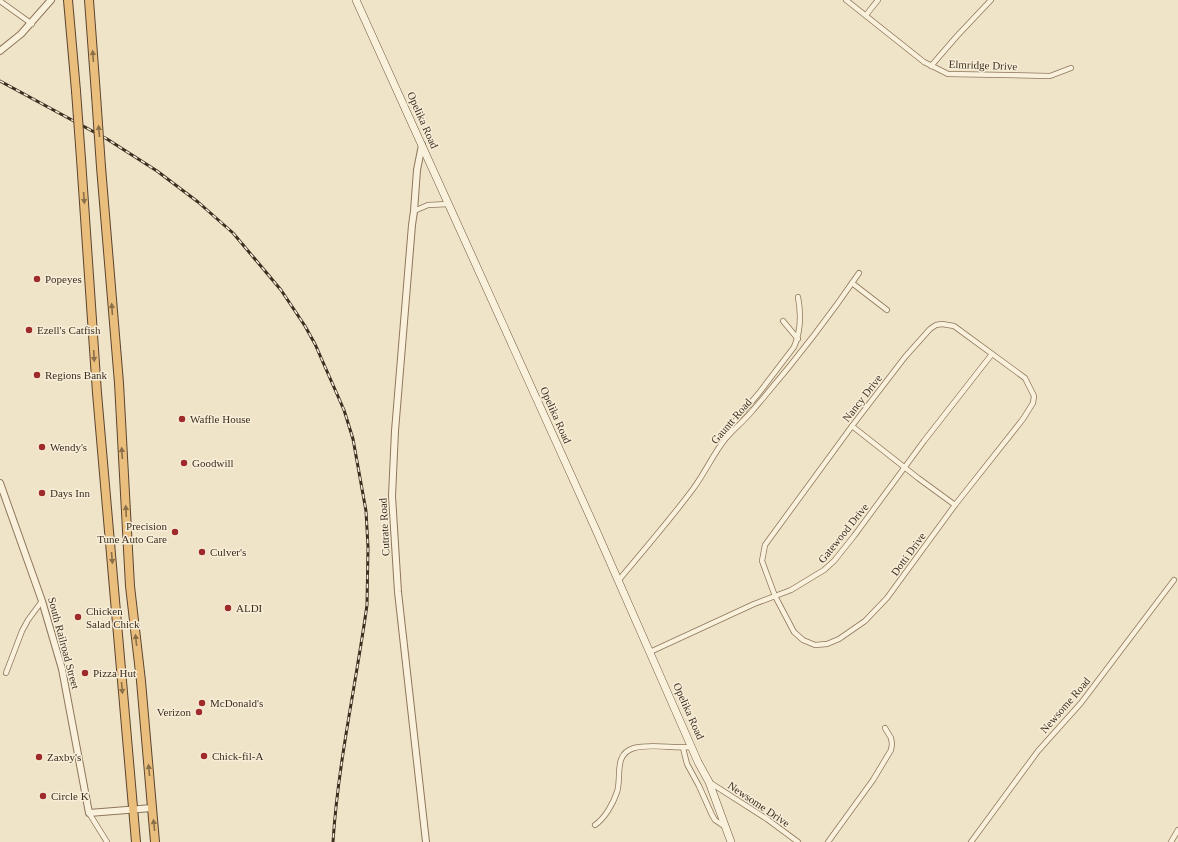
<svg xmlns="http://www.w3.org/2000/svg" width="1178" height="842" font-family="Georgia,serif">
<rect width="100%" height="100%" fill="#f0e4c8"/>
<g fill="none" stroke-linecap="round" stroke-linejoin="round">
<defs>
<g id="minor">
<path d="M 846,0 L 924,62 L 948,74 L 1050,76 L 1071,68"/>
<path d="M 0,1 L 32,24"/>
<path d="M 866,15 L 878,0"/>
<path d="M 931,66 L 957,36 L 991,0"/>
<path d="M 414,211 L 428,205 L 449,204"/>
<path d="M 852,283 L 887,310"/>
<path d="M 783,321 L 798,339"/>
<path d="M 942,324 L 954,326 L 1025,378 L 1034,396 L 1033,403 L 1023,419 L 955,505 L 887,598 L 865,621 L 839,639 L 827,644 L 815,645 L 803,640 L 794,632 L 775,596 L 762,561 L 765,545 L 852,426 L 905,357 L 930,329 L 936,325 Z"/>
<path d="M 852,426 L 918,478 L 955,505"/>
<path d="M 727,437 L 730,427 L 759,393 L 794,347 C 801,331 801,313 798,297"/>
<path d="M 618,581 C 643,551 669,521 693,489 C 705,473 713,454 726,438 C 735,428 745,420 753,410 C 791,366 827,320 859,273"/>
<path d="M 650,652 L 754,604 L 791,590 L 824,570 L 834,561 L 854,536 L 924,441 L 992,354"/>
<path d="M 6,673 L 22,631 L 28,620 L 42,601"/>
<path d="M 683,748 L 687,764 L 699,786 L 712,815 L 715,820 L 724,826"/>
<path d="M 709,782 L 767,819 L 798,842"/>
<path d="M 89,813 L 107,842"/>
<path d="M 595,825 C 605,818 613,804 617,792 C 622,777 613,754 634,748 C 653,743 673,749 692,747"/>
<path d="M 828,842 L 873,780 L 891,750 L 892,744 L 891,738 L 885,728"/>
<path d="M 971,842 L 1038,751 L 1081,703 L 1174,580"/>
<path d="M 1171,842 L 1178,830"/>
</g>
<g id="tertiary">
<path d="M 0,51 L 21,34 L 51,0"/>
<path d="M 422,145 L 417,170 L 414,211 L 412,225 L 395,431 L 392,496 L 398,592 L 426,842"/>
<path d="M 0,483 L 42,601 L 62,669 L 89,813 L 152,808"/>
</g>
<path id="secondary" d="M 356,0 L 596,530 L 698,762 L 709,782 L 731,842"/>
<g id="trunk">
<path d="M 68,0 L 76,91"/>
<path d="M 89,0 L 96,95"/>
<path d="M 81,159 L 97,393 L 136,842"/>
<path d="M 101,167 L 119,383 L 130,586 L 141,681 L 155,842"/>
</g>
</defs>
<!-- minor casing -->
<use href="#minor" stroke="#8d765c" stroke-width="6"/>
<!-- tertiary casing -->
<use href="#tertiary" stroke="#8d765c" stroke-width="8"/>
<!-- secondary casing -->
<use href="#secondary" stroke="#6f573f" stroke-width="8"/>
<!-- trunk casing -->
<use href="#trunk" stroke="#5b4430" stroke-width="10"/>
<!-- minor -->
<use href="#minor" stroke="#faf1dc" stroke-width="4.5"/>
<!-- tertiary -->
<use href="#tertiary" stroke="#faf1dc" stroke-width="6"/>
<!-- secondary -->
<use href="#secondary" stroke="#faf1dc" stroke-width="7"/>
<!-- trunk -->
<use href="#trunk" stroke="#eabe7c" stroke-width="8"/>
<defs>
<path id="rail" d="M 0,81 L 107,139 L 157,171 L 198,202 L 233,233 L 281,290 L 305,326 L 315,344 L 344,410 L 353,439 L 366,511 L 368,547 L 367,605 C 356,684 338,763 333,842"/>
</defs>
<!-- rail casing -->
<use href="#rail" stroke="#3d2e20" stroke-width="3"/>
<!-- rail -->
<use href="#rail" stroke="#f7eed8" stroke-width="1.5" stroke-dasharray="4.5" stroke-linecap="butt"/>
<defs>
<g id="trunk-bridge">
<path d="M 76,91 L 81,159"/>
<path d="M 96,95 L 101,167"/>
</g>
</defs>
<!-- trunk-bridge casing -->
<use href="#trunk-bridge" stroke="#5b4430" stroke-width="10" stroke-linecap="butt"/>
<!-- trunk-bridge -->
<use href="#trunk-bridge" stroke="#eabe7c" stroke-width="8"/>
</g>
<!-- one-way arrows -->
<defs><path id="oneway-solid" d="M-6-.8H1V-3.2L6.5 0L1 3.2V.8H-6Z"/></defs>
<g fill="#8b6f49">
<use href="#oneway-solid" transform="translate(93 56) rotate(-94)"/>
<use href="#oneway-solid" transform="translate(99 131) rotate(-95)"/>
<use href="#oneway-solid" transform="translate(84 198) rotate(86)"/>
<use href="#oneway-solid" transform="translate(112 309) rotate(-94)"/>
<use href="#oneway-solid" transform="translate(94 356) rotate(87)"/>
<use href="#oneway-solid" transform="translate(122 453) rotate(-94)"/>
<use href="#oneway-solid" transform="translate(126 511) rotate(-93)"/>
<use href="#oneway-solid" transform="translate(112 558) rotate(85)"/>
<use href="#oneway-solid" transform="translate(136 640) rotate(-96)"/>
<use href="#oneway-solid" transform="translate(122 688) rotate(85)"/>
<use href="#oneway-solid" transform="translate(149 770) rotate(-95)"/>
<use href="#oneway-solid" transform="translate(154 825) rotate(-96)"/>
</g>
<!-- markers -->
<g fill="#9e2a2b" stroke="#f7eed8" stroke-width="1.5">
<circle cx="37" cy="279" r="4"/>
<circle cx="29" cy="330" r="4"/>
<circle cx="37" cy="375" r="4"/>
<circle cx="182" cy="419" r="4"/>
<circle cx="42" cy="447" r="4"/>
<circle cx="184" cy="463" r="4"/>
<circle cx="42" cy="493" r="4"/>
<circle cx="175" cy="532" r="4"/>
<circle cx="202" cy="552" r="4"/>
<circle cx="228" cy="608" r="4"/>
<circle cx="78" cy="617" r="4"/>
<circle cx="85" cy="673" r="4"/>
<circle cx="202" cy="703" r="4"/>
<circle cx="199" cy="712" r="4"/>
<circle cx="204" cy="756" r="4"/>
<circle cx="39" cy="757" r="4"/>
<circle cx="43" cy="796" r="4"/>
</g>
<g text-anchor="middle" stroke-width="3" stroke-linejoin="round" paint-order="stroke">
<!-- street labels -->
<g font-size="11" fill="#3d2e20" stroke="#f7eed8">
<text transform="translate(983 65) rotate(2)" y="4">Elmridge Drive</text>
<text transform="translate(423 120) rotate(66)" y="4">Opelika Road</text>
<text transform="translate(862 398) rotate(-52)" y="4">Nancy Drive</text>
<text transform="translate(556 415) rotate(66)" y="4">Opelika Road</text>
<text transform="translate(731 421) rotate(-49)" y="4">Gauntt Road</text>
<text transform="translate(384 527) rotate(-93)" y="4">Cutrate Road</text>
<text transform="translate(843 533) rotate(-51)" y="4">Gatewood Drive</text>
<text transform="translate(908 554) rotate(-54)" y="4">Dotti Drive</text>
<text transform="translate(64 643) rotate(75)" y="4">South Railroad Street</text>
<text transform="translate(1065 705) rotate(-49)" y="4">Newsome Road</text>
<text transform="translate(689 711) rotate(66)" y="4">Opelika Road</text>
<text transform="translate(759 804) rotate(34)" y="4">Newsome Drive</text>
</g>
<!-- poi labels -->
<g font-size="11" fill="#3d2e20" stroke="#f7eed8" text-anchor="start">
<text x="45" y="283">Popeyes</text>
<text x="37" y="334">Ezell's Catfish</text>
<text x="45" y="379">Regions Bank</text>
<text x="190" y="423">Waffle House</text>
<text x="50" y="451">Wendy's</text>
<text x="192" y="467">Goodwill</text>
<text x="50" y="497">Days Inn</text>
<text x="167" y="530" text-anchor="end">Precision<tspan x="167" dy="13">Tune Auto Care</tspan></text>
<text x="210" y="556">Culver's</text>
<text x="236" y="612">ALDI</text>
<text x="86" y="615">Chicken<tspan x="86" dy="13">Salad Chick</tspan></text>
<text x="93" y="677">Pizza Hut</text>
<text x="210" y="707">McDonald's</text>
<text x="191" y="716" text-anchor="end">Verizon</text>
<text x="212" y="760">Chick-fil-A</text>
<text x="47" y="761">Zaxby's</text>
<text x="51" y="800">Circle K</text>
</g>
</g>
</svg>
